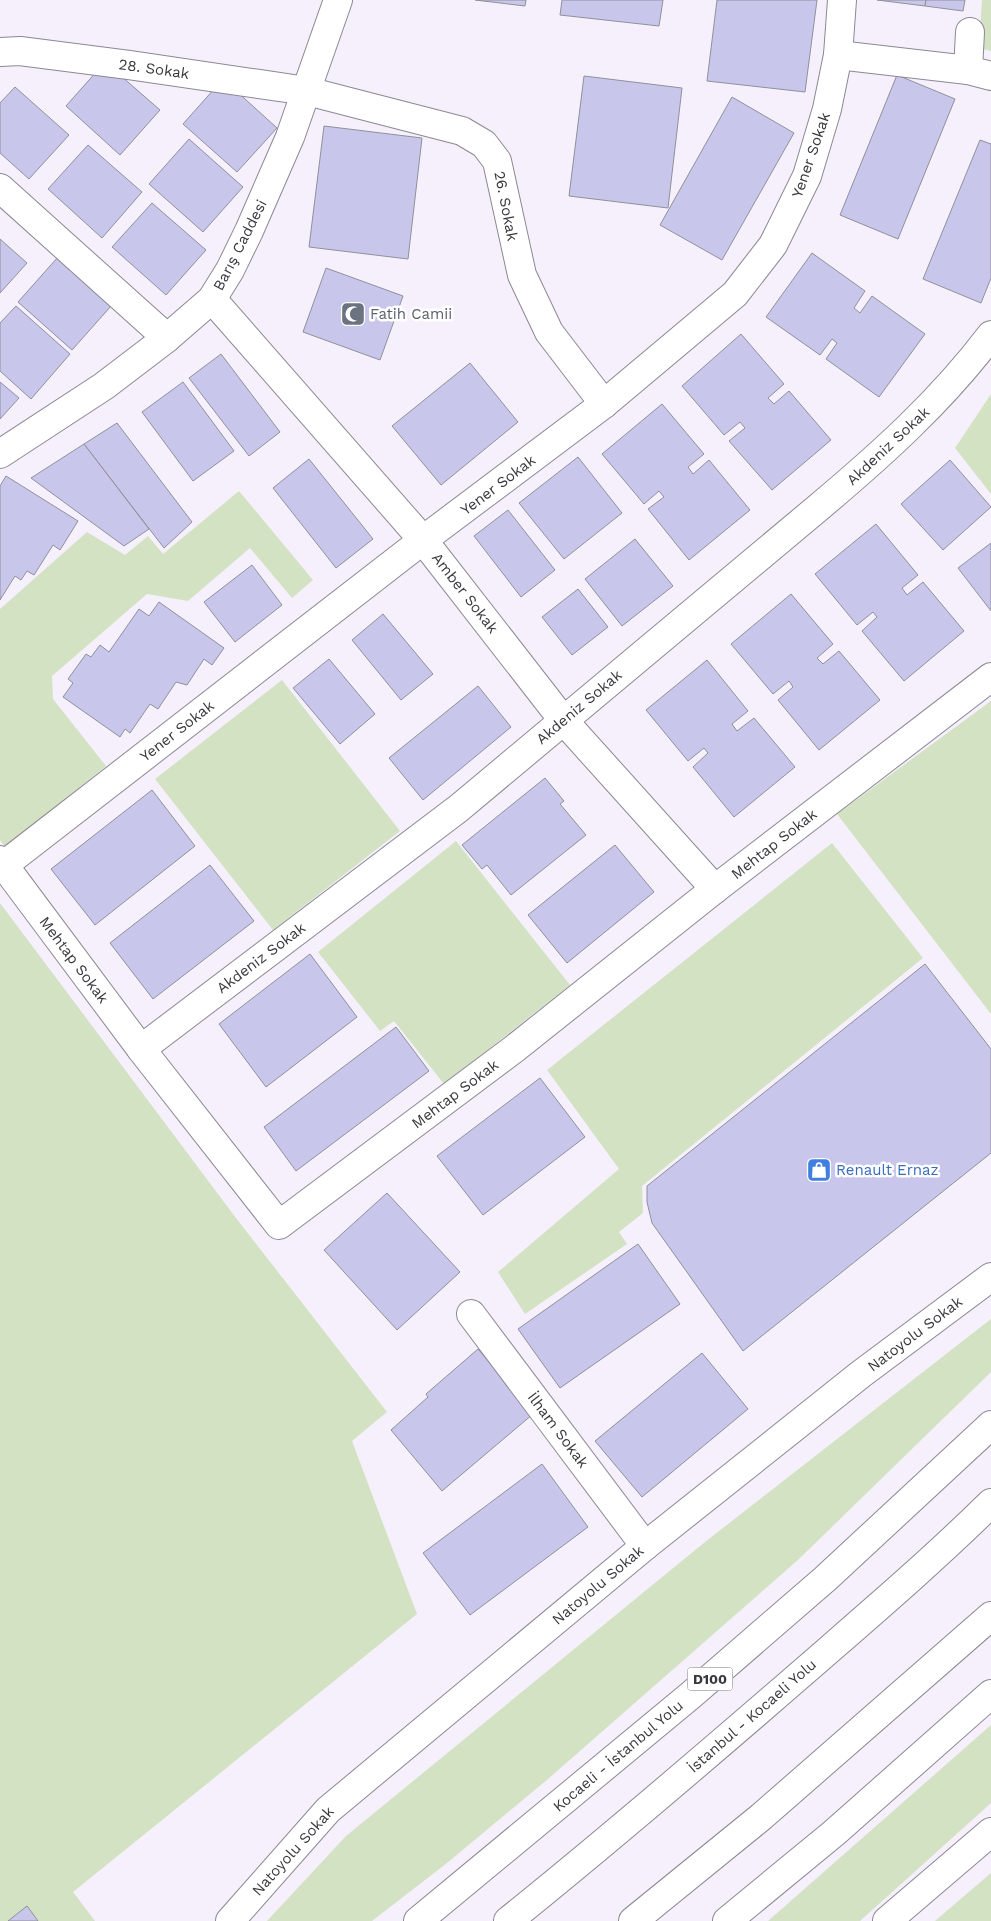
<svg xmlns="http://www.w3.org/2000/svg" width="991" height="1921" font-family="'Work Sans',sans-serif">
<rect width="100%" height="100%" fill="#f5f0fc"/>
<!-- green -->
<g fill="#d3e2c3">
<path d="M 982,0 L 991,0 L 991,51 L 979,48 Z"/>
<path d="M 991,394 L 991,494 L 955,448 Z"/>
<path d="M 239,491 L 313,580 L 292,598 L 250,548 L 188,601 L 147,594 L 52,676 L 53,699 L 106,766 L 5,847 L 0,840 L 0,609 L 87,532 L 125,555 L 148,536 L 163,554 Z"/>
<path d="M 282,680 L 400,831 L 273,930 L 155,779 Z"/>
<path d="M 991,701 L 991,1014 L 837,814 Z"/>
<path d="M 456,841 L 570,985 L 444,1084 L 394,1021 L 380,1031 L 318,952 Z"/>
<path d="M 832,843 L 923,958 L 642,1186 L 643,1213 L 619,1232 L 627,1244 L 525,1314 L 498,1272 L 619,1169 L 547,1070 Z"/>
<path d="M 0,903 L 236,1218 L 387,1412 L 352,1441 L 417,1614 L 73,1892 L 95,1921 L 0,1921 Z"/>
<path d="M 991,1319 L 991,1372 L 799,1559 L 548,1779 L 447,1863 L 372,1921 L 267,1921 L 346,1836 L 705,1542 Z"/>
<path d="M 991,1725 L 991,1803 L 860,1921 L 768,1921 Z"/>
<path d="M 991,1873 L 991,1921 L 935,1921 Z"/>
</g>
<!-- building -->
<g fill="#c8c6eb" stroke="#90909b">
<path d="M 475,0 L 526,0 L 525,6 Z"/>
<path d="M 562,0 L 663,0 L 659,26 L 560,15 Z"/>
<path d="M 717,0 L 817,0 L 805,92 L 707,81 Z"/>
<path d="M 877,0 L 926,0 L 925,6 Z"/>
<path d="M 926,0 L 965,0 L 963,11 L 925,6 Z"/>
<path d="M 105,62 L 160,110 L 120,155 L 66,106 Z"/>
<path d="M 897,75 L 955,99 L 898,239 L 840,215 Z"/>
<path d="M 584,76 L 682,88 L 668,208 L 569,196 Z"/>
<path d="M 223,79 L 277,128 L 237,172 L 183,124 Z"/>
<path d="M 15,87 L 69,135 L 29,179 L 0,153 L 0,103 Z"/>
<path d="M 732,97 L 794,133 L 722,260 L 660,225 Z"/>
<path d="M 324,126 L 422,138 L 408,259 L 309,247 Z"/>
<path d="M 189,139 L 243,187 L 203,232 L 149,184 Z"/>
<path d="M 980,140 L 991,144 L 991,278 L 981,303 L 923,279 Z"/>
<path d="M 88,145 L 142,192 L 102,238 L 48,189 Z"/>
<path d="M 152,203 L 206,250 L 166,295 L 112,247 Z"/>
<path d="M 0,239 L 27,263 L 0,293 Z"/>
<path d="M 812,253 L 865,291 L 854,308 L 860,313 L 872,296 L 925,334 L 879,397 L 826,359 L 837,343 L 832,339 L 820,355 L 766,317 Z"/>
<path d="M 58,257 L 112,305 L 72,350 L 18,302 Z"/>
<path d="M 326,268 L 403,296 L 380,360 L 303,332 Z"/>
<path d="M 16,306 L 70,354 L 31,399 L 0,371 L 0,323 Z"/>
<path d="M 741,334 L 784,384 L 768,398 L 774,404 L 789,391 L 831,440 L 772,490 L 729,441 L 745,428 L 740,422 L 724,435 L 682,386 Z"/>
<path d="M 221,354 L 280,432 L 249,456 L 189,378 Z"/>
<path d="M 470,363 L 518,422 L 441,485 L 392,426 Z"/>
<path d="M 0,382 L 19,398 L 0,419 Z"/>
<path d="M 183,382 L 234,451 L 193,481 L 142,412 Z"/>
<path d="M 662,404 L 704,454 L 688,467 L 693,474 L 709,460 L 750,510 L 689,560 L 648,509 L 664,497 L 659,491 L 644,504 L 602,454 Z"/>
<path d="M 117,423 L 192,522 L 164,548 L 84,444 Z"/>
<path d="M 84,444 L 149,529 L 124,546 L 31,478 Z"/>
<path d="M 578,457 L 622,513 L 564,559 L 519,503 Z"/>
<path d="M 309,459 L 373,539 L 336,568 L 273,488 Z"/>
<path d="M 950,460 L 991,507 L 943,550 L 901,504 Z"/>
<path d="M 6,476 L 78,521 L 60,550 L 53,545 L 34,575 L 27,571 L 21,580 L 15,576 L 0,600 L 0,486 Z"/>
<path d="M 508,510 L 555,570 L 521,597 L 474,536 Z"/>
<path d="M 876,524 L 918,575 L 902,588 L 907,595 L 923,582 L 964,631 L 904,681 L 862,631 L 877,617 L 873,612 L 857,625 L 815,574 Z"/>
<path d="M 635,539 L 673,586 L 622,626 L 585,579 Z"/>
<path d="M 991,543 L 991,611 L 958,568 Z"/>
<path d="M 252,565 L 282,605 L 235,642 L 204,602 Z"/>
<path d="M 578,589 L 608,627 L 572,655 L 542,617 Z"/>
<path d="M 791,594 L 833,644 L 817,658 L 823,664 L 839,651 L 880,700 L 819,750 L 778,700 L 793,687 L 789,681 L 773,694 L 731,644 Z"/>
<path d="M 159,602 L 224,648 L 212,665 L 204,659 L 187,685 L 176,682 L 158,709 L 150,704 L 130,733 L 125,729 L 120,737 L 63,697 L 73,683 L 68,679 L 86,654 L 91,657 L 100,645 L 109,652 L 139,609 L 149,616 Z"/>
<path d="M 383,614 L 433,674 L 401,700 L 352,640 Z"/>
<path d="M 329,659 L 375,714 L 340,744 L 293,688 Z"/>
<path d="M 707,660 L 748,711 L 732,724 L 737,731 L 754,718 L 795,767 L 734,817 L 693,767 L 708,753 L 704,748 L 688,761 L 646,710 Z"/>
<path d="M 478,686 L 511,727 L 423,800 L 389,758 Z"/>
<path d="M 545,778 L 564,801 L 560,804 L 586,835 L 511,895 L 487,865 L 482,869 L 462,845 Z"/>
<path d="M 152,790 L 195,846 L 95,925 L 51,869 Z"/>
<path d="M 615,845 L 654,892 L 567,963 L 528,915 Z"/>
<path d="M 210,865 L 254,921 L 153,999 L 110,943 Z"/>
<path d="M 310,954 L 357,1017 L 266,1087 L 219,1024 Z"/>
<path d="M 925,964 L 991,1049 L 991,1153 L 743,1351 L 652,1223 L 647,1202 L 647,1186 Z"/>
<path d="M 396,1027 L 429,1071 L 296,1171 L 264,1127 Z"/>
<path d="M 540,1078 L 585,1137 L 483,1215 L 437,1156 Z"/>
<path d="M 387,1193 L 460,1272 L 397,1330 L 324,1250 Z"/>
<path d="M 638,1244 L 680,1304 L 560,1388 L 518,1329 Z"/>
<path d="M 478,1349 L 533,1414 L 442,1491 L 391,1430 L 428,1397 L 426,1394 Z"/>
<path d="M 702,1353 L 748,1409 L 642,1497 L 595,1441 Z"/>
<path d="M 542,1464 L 588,1527 L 470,1615 L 423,1553 Z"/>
<path d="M 27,1906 L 38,1921 L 8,1921 Z"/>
</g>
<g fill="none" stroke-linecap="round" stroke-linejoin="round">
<defs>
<g id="minor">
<path d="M 0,52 L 20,51 L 129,65 L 307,91 L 462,131 L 484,144 L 497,161 L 522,275 L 549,332 L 604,404"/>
<path d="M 838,55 L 968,70 L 991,76"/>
<path d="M 968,70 L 970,32"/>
<path d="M 0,188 L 167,338"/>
<path d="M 212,299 L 423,540 L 563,720 L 715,889"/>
<path d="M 0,454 L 104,386 L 167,338 L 212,299 L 230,270 L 249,231 L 290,137 L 338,0"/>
<path d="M 0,860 L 141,1049 L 279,1225 L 514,1049 L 715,889 L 991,677"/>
<path d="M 4,865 L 423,540 L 604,404 L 735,294 L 773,245 L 807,176 L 827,109 L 838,55 L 842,0"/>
<path d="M 141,1049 L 459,808 L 819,507 C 882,454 941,401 991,335"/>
<path d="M 471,1314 L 645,1546"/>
</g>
<g id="major">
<path d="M 230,1921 L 328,1810 L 645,1546 L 787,1433 L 861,1374 L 991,1277"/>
<path d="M 887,1921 L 991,1832"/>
</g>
<g id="highway">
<path d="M 418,1921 L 691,1695 L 825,1579 L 991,1425"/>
<path d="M 508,1921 C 610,1839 709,1754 808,1668 C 870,1614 932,1561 991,1503"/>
<path d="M 633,1921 L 761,1817 L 991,1616"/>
<path d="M 727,1921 L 834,1833 L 991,1694"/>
</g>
</defs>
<!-- minor casing -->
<use href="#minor" stroke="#8c8893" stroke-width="30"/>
<!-- major casing -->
<use href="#major" stroke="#8c8893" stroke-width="30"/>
<!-- highway casing -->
<use href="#highway" stroke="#8c8893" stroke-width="30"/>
<!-- minor -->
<use href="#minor" stroke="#fff" stroke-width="28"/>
<!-- major -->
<use href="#major" stroke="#fff" stroke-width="28"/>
<!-- highway -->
<use href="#highway" stroke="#fff" stroke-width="28"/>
</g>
<!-- icons -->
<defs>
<symbol id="mosque-square" viewBox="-11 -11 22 22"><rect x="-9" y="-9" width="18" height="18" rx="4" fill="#6b7280" stroke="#fff"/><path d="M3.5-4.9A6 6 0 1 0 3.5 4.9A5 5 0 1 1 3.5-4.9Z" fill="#fff"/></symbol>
<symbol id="shop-square" viewBox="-11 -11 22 22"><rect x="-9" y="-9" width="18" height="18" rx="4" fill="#3f7fe0" stroke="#fff"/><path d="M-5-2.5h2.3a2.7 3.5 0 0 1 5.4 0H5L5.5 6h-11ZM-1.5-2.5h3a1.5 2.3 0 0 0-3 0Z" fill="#fff"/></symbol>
</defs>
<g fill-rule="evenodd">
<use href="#mosque-square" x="339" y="300" width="28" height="28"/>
<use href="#shop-square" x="805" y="1156" width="28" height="28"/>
</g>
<g text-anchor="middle" stroke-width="5" stroke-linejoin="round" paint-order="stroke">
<!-- shield labels -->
<rect fill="#fff" stroke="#757476" stroke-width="1" x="687.5" y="1667.5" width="45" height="23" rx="4"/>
<g font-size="14" font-weight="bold" fill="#3a383c">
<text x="710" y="1684">D100</text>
</g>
<!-- street labels -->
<g font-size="15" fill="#3a383c" stroke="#fff">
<text transform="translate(154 69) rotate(8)" y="5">28. Sokak</text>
<text transform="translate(811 155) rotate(-71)" y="5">Yener Sokak</text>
<text transform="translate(506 206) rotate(79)" y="5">26. Sokak</text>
<text transform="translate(240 245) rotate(-63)" y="5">Barış Caddesi</text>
<text transform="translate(888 446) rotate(-43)" y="5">Akdeniz Sokak</text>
<text transform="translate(498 485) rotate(-37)" y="5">Yener Sokak</text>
<text transform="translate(465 593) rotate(52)" y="5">Amber Sokak</text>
<text transform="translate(579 707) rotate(-40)" y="5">Akdeniz Sokak</text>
<text transform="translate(177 731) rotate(-38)" y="5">Yener Sokak</text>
<text transform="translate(774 844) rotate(-38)" y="5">Mehtap Sokak</text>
<text transform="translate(261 958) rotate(-37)" y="5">Akdeniz Sokak</text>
<text transform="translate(74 960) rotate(53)" y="5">Mehtap Sokak</text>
<text transform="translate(455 1094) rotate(-37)" y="5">Mehtap Sokak</text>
<text transform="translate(915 1334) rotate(-37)" y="5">Natoyolu Sokak</text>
<text transform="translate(558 1430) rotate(53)" y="5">İlham Sokak</text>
<text transform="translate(598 1585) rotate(-40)" y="5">Natoyolu Sokak</text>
<text transform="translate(752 1716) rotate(-41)" y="5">İstanbul - Kocaeli Yolu</text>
<text transform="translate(618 1756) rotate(-40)" y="5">Kocaeli - İstanbul Yolu</text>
<text transform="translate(293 1851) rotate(-48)" y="5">Natoyolu Sokak</text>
</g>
<!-- worship labels -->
<g font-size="15" fill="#5b616d" stroke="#fff" text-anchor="start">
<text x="370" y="319">Fatih Camii</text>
</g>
<!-- shop labels -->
<g font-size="15" fill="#366cbe" stroke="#fff" text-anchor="start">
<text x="836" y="1175">Renault Ernaz</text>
</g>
</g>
</svg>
